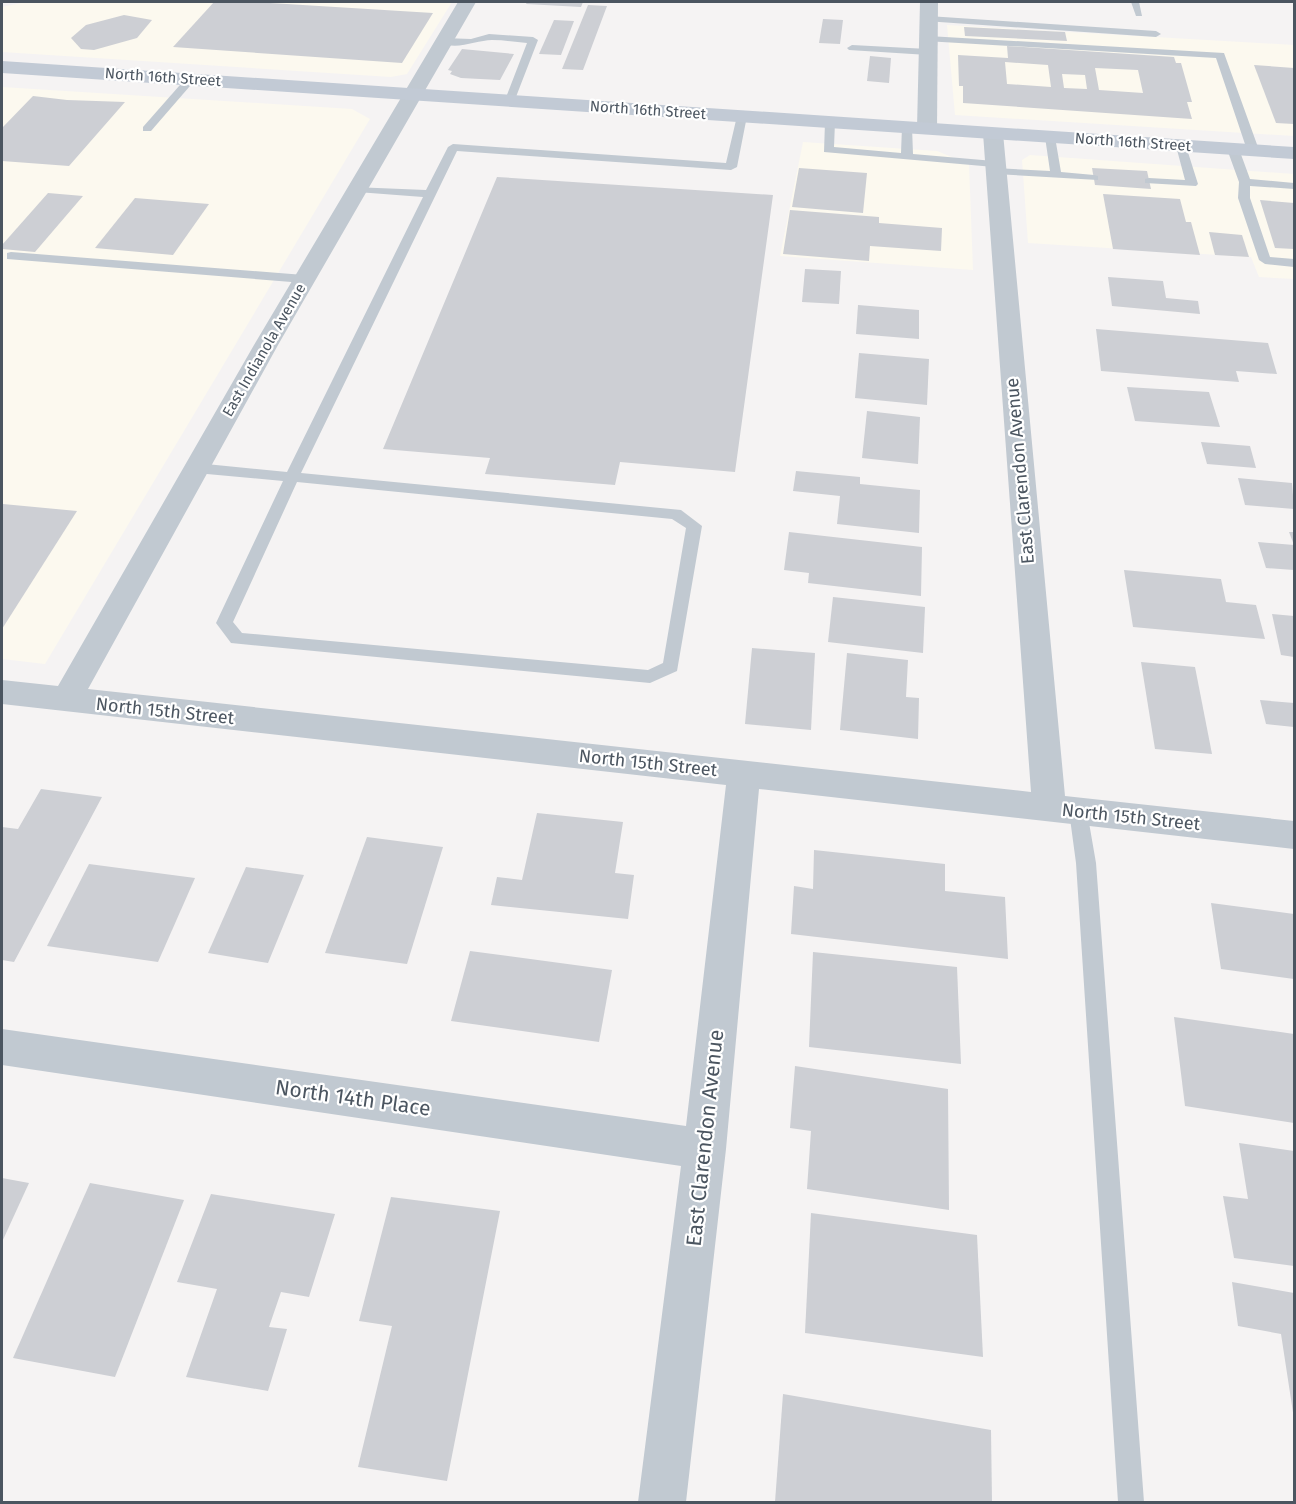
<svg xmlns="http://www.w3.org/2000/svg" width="1296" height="1504" font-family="'Fira Sans',sans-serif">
<rect width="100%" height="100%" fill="#f5f3f3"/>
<!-- commercial -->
<g fill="#fcf9ef">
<path d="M 26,2 L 452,2 L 407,74 L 391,77 L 2,52 L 2,7 Z"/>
<path d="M 947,25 L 1294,45 L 1294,136 L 955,115 Z"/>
<path d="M 2,87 L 352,109 L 370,119 L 45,664 L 2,659 Z"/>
<path d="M 803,142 L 937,151 L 969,164 L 973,270 L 780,256 Z"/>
<path d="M 1030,155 L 1294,174 L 1294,279 L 1259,277 L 1251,257 L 1028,243 L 1022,160 Z"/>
</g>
<!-- building -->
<g fill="#cdcfd4" fill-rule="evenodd">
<path d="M 214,2 L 252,2 L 433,13 L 402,63 L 173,47 Z"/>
<path d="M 527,2 L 583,2 L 581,7 L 526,4 Z"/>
<path d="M 588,5 L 607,6 L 583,70 L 562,69 Z"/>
<path d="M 124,15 L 152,20 L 137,38 L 94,50 L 81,49 L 71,38 L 86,25 Z"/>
<path d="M 823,19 L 843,20 L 840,44 L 819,43 Z"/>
<path d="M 554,20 L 574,21 L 561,55 L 539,54 Z"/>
<path d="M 964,27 L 1065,32 L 1067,41 L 965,36 Z"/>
<path d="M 1007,46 L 1174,57 L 1176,63 L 1181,63 L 1192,102 L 1187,102 L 1192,119 L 963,103 L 963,86 L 959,86 L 958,55 L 1008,58 ZM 1005,62 L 1048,65 L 1051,87 L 1007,84 ZM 1095,68 L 1138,70 L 1143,93 L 1099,90 ZM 1062,74 L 1085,75 L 1087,89 L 1064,88 Z"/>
<path d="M 462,49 L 514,54 L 500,80 L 461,78 L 450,74 L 452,71 L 448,70 Z"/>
<path d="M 870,56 L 891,58 L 889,83 L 867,81 Z"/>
<path d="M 1254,65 L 1294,68 L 1294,124 L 1276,123 Z"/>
<path d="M 33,96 L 67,100 L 125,102 L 69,166 L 2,161 L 2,128 Z"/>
<path d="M 799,168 L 867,173 L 863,213 L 792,207 Z"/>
<path d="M 1092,168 L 1147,171 L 1151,189 L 1095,185 Z"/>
<path d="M 497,177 L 773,195 L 735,472 L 620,462 L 615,485 L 485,474 L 490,458 L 383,449 Z"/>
<path d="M 48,193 L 83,196 L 35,252 L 2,249 L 2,245 Z"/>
<path d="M 1103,194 L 1180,199 L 1186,222 L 1191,222 L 1200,255 L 1113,249 Z"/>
<path d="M 135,198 L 209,204 L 173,255 L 95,248 Z"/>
<path d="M 1260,200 L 1294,203 L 1294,249 L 1275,248 Z"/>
<path d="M 790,210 L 879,217 L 879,223 L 942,228 L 941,251 L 870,246 L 869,261 L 783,254 Z"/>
<path d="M 1209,232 L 1242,235 L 1249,257 L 1215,255 Z"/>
<path d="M 805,269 L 841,271 L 839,304 L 802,302 Z"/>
<path d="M 1108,277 L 1163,281 L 1166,298 L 1198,301 L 1200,314 L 1112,306 Z"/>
<path d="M 858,305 L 919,310 L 919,339 L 856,334 Z"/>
<path d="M 1096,329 L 1268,343 L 1277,374 L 1236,371 L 1239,382 L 1101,371 Z"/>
<path d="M 859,353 L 929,359 L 927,405 L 855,398 Z"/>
<path d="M 1127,387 L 1209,392 L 1220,427 L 1135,421 Z"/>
<path d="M 867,411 L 920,417 L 918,464 L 862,458 Z"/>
<path d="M 1201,442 L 1250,446 L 1256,468 L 1207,464 Z"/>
<path d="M 796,471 L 860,477 L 860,484 L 920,490 L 919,533 L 837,524 L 840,496 L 793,491 Z"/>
<path d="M 1238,478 L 1292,483 L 1294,509 L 1245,505 Z"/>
<path d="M 3,504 L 77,511 L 2,629 L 2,507 Z"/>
<path d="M 789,532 L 922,547 L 921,596 L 808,583 L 809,573 L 784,570 Z"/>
<path d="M 1289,532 L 1294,532 L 1294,570 L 1266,568 L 1258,542 L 1294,545 Z"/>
<path d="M 1124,570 L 1221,579 L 1226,602 L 1256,605 L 1265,639 L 1133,627 Z"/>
<path d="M 833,597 L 925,607 L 923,653 L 828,642 Z"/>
<path d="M 1272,614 L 1294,616 L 1294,657 L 1281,655 Z"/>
<path d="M 752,648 L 815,653 L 811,730 L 745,724 Z"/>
<path d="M 847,653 L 908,660 L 906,697 L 919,698 L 918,739 L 840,730 Z"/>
<path d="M 1141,662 L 1195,667 L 1212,754 L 1155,749 Z"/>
<path d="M 1260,700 L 1294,703 L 1294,727 L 1266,724 Z"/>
<path d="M 41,789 L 102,797 L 14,962 L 2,960 L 2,827 L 18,829 Z"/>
<path d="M 537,813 L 623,822 L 615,873 L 634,875 L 628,919 L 491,905 L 497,877 L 522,880 Z"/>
<path d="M 367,837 L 443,847 L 407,964 L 325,953 Z"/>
<path d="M 814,850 L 945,864 L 945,891 L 1005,897 L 1008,959 L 791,934 L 794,886 L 813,889 Z"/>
<path d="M 89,864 L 195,878 L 158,962 L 47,946 Z"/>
<path d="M 246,867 L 304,875 L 268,963 L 208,953 Z"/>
<path d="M 1211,903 L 1294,914 L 1294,979 L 1221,969 Z"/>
<path d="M 470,951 L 612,970 L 599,1042 L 451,1021 Z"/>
<path d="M 813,952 L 957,967 L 961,1064 L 809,1047 Z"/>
<path d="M 1174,1017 L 1294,1034 L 1294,1123 L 1185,1106 Z"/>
<path d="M 795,1066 L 948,1089 L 949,1210 L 807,1189 L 811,1131 L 790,1128 Z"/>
<path d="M 1239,1143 L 1294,1151 L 1294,1266 L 1234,1258 L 1223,1196 L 1248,1199 Z"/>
<path d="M 2,1178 L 29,1183 L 2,1242 Z"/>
<path d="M 90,1183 L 184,1200 L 115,1377 L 13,1358 Z"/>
<path d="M 211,1194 L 335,1214 L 309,1297 L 281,1292 L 269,1327 L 287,1329 L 268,1391 L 186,1377 L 217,1289 L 177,1282 Z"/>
<path d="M 391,1197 L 500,1211 L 447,1481 L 358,1467 L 392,1326 L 359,1321 Z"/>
<path d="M 811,1213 L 977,1235 L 983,1357 L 805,1333 Z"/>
<path d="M 1232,1282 L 1294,1293 L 1294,1419 L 1281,1334 L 1238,1326 Z"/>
<path d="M 783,1394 L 991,1430 L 992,1502 L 775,1502 Z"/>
</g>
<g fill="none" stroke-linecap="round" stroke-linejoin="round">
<!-- lane -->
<g fill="#c1c9d1" fill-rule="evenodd">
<path d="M 1131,2 L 1139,2 L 1142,16 L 1136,16 Z"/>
<path d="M 928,16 L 1156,31 L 1161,34 L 1156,37 L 925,21 L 923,19 Z"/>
<path d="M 489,34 L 533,37 L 538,40 L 514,102 L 505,100 L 527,43 C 516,42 504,40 492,40 C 476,40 454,52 439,41 L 444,38 L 471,39 Z"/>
<path d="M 928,36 L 1224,53 L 1259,150 L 1253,153 L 1247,150 L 1216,58 L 925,41 L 923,39 Z"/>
<path d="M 852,45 L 928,49 L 933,52 L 928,55 L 849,50 L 847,48 Z"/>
<path d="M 187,77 L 196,79 L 151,131 L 143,131 L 143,127 Z"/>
<path d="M 742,113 L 747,116 L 737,167 L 731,170 L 457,151 L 301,473 L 681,510 L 702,526 L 677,671 L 650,683 L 231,643 L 216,623 L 283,481 L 196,473 L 189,468 L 196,463 L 287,472 L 423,197 L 357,192 L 353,191 L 353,187 L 426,190 L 448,147 L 453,144 L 726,163 L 737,116 ZM 297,482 L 672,519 L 686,528 L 663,663 L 648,670 L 242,633 L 233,622 Z"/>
<path d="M 830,119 L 835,122 L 834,147 L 901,153 L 902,127 L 907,124 L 912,127 L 913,154 L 994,161 L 1000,164 L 994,167 L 824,152 L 825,122 Z"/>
<path d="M 1050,134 L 1055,137 L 1061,172 L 1094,175 L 1098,176 L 1098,180 L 995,174 L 989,171 L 995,168 L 1050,171 L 1045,137 Z"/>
<path d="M 1181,143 L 1186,146 L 1198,184 L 1196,186 L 1145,183 L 1145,179 L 1149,178 L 1185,180 L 1176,146 Z"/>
<path d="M 1233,146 L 1239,149 L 1250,179 L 1294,183 L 1294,189 L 1250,186 L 1250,198 L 1270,257 L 1294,259 L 1294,267 L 1265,264 L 1259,260 L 1238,198 L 1239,182 L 1227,149 Z"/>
<path d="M 11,252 L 304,275 L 310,279 L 304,283 L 7,259 L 7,253 Z"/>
<path d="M 1078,803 L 1085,806 L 1087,811 L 1096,863 L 1144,1502 L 1118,1502 L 1076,863 L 1069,811 L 1071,806 Z"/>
</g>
<!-- street -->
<g fill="#c1c9d1" fill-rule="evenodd">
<path d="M 458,2 L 476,2 L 278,345 L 88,689 L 1031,792 L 983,133 L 986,129 L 1000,129 L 1003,133 L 1065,796 L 1294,821 L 1294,849 L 759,789 L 726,1149 L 686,1502 L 638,1502 L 681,1166 L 2,1065 L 2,1029 L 686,1126 L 726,785 L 2,704 L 2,680 L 58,686 L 254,345 Z"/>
<path d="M 920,2 L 938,2 L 937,128 L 934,132 L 920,132 L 917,128 Z"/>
</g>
<!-- secondary -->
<path fill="#c2cad5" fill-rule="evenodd" d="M 2,61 L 1294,147 L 1294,159 L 2,73 Z"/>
</g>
<g text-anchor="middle" stroke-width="4.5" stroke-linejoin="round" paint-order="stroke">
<!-- far-street labels -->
<g font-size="15" fill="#4b5560" stroke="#fff">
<text transform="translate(163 77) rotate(4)" y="5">North 16th Street</text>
<text transform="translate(648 110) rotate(4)" y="5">North 16th Street</text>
<text transform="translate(1133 142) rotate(4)" y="5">North 16th Street</text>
<text transform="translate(264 350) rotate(-60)" y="5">East Indianola Avenue</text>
</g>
<!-- street labels -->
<g font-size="18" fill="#4b5560" stroke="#fff">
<text transform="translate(1020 471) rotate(-95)" y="6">East Clarendon Avenue</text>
<text transform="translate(165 711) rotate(6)" y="6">North 15th Street</text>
<text transform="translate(648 763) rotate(6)" y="6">North 15th Street</text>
<text transform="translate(1131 817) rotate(6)" y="6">North 15th Street</text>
</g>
<!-- near-street labels -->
<g font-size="21" fill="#4b5560" stroke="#fff">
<text transform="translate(353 1098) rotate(8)" y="7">North 14th Place</text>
<text transform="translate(705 1138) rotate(-84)" y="7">East Clarendon Avenue</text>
</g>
</g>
<!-- border -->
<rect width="1296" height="1504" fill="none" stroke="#4b5560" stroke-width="6"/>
</svg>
